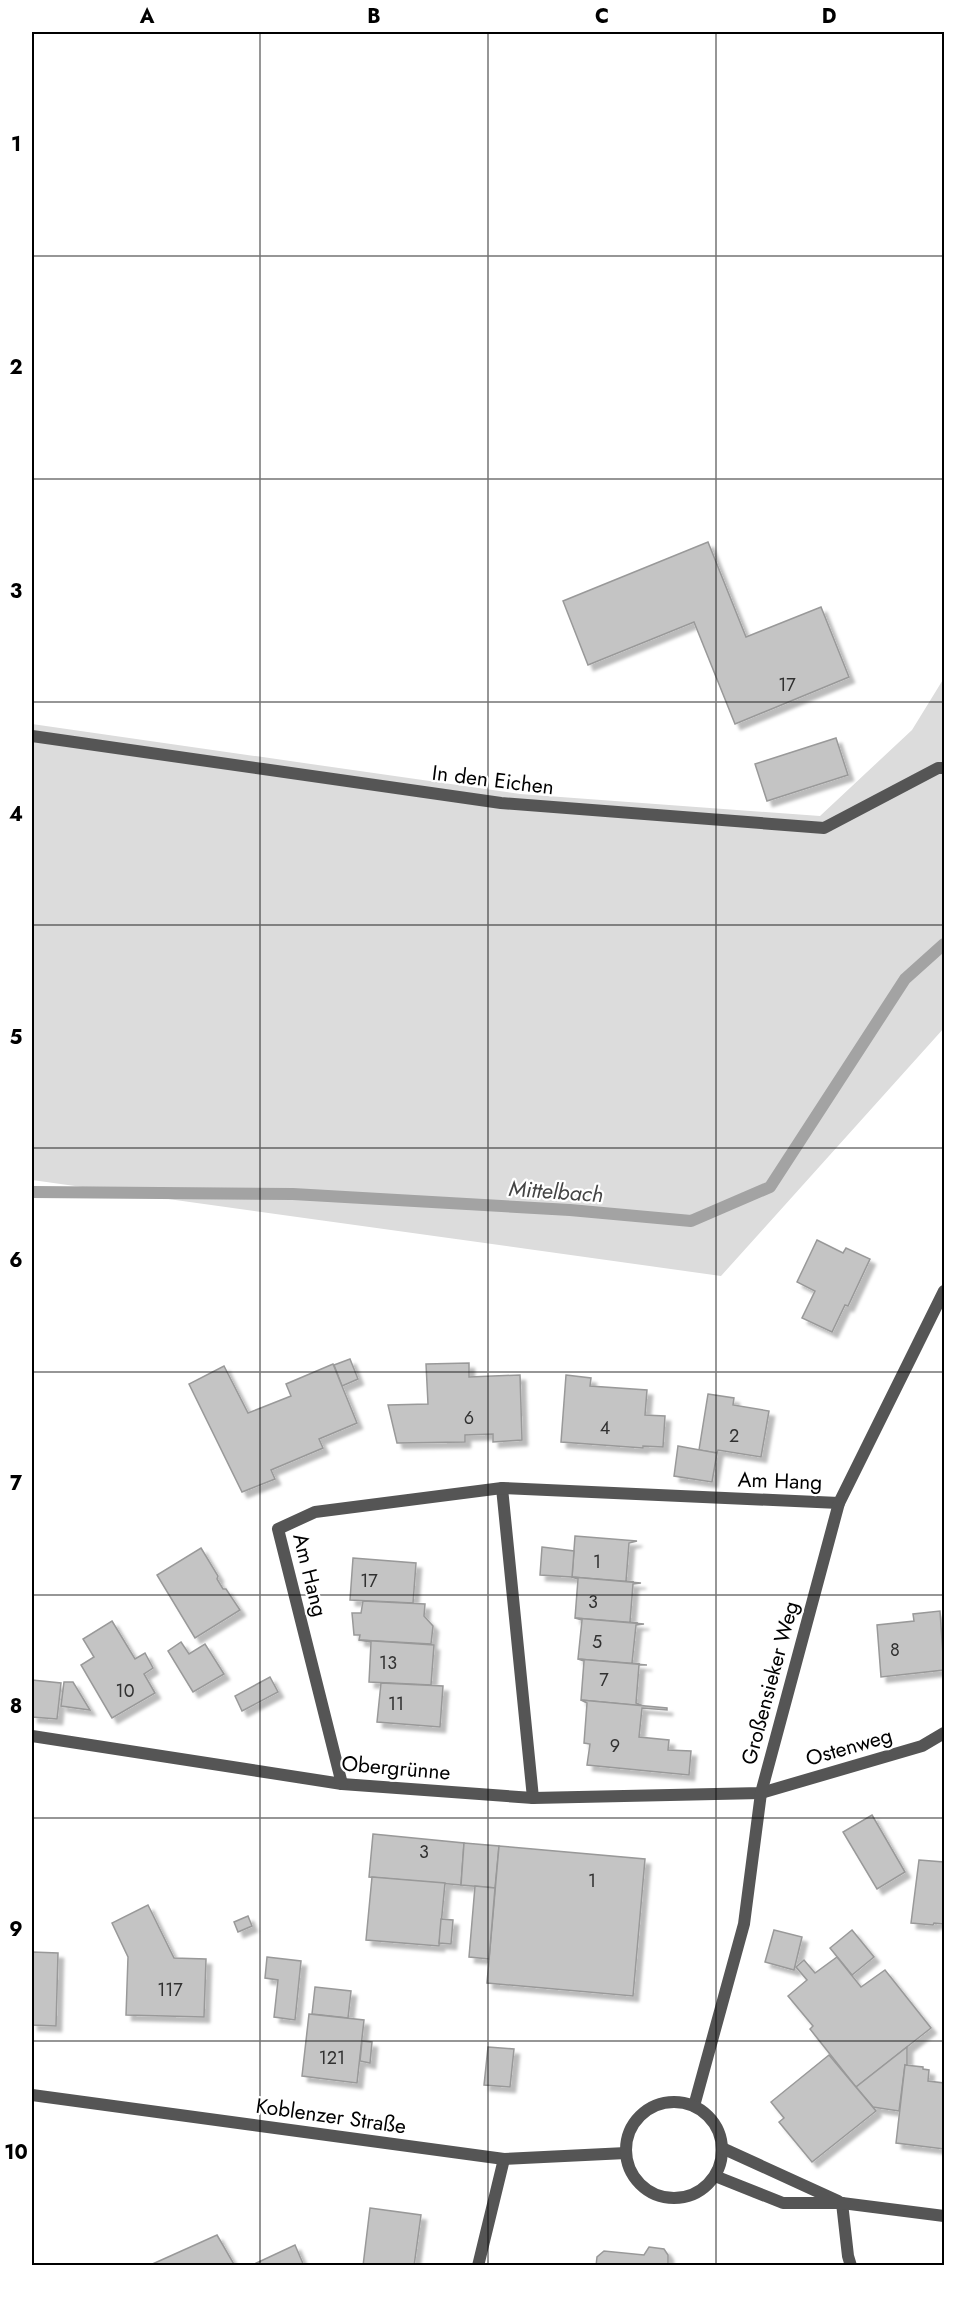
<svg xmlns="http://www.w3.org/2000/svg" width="976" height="2297" font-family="Jost,sans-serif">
<defs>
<filter id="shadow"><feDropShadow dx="5.5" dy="5.5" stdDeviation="1.5" flood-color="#0004"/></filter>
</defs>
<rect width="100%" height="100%" fill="#fff"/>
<!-- green -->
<path fill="#dcdcdc" d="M 944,678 L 944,1028 L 721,1276 L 32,1180 L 32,724 L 520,794 L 820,816 L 912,730 Z"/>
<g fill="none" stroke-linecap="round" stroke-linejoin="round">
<!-- stream -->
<path stroke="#a3a3a3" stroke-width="12" d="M 32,1192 L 293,1194 L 570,1210 L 691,1221 L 770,1187 L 905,979 L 944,944"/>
</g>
<!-- building -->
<g fill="#c4c4c4" stroke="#999" stroke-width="1.5" filter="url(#shadow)">
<path d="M 708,542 L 746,637 L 821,607 L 849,677 L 735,724 L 694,622 L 588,665 L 563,601 Z"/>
<path d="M 836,738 L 848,775 L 767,801 L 755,764 Z"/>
<path d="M 817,1240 L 843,1253 L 846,1248 L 870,1259 L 848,1306 L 845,1305 L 832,1332 L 802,1318 L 815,1291 L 797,1282 Z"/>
<path d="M 350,1359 L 358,1379 L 342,1386 L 334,1365 Z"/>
<path d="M 469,1363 L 469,1377 L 520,1375 L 522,1440 L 493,1442 L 493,1434 L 465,1435 L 465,1442 L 397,1443 L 388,1405 L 428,1404 L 426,1364 Z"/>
<path d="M 333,1364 L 357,1423 L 319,1439 L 323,1448 L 271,1470 L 275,1479 L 242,1492 L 189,1384 L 224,1366 L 248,1413 L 291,1396 L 286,1384 Z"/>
<path d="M 566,1375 L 591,1378 L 590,1386 L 647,1390 L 645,1415 L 665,1416 L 663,1447 L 643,1446 L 643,1448 L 561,1442 Z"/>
<path d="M 708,1394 L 734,1398 L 733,1405 L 769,1411 L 761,1457 L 718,1450 L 717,1453 L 699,1450 Z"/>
<path d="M 678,1446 L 717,1453 L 712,1482 L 674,1476 Z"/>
<path d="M 575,1536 L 637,1541 L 629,1543 L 626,1581 L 634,1582 L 572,1577 Z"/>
<path d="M 542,1547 L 574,1551 L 572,1577 L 540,1575 Z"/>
<path d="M 201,1548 L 218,1576 L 217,1579 L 223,1589 L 226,1589 L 240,1610 L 195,1638 L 157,1575 Z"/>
<path d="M 353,1558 L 416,1563 L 413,1603 L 350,1600 Z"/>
<path d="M 572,1577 L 641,1583 L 633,1584 L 630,1622 L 638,1623 L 575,1618 L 578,1579 Z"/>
<path d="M 363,1601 L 425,1604 L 424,1616 L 433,1626 L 431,1644 L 359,1640 L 360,1635 L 354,1635 L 352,1613 L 361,1613 Z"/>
<path d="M 940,1611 L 944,1670 L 881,1677 L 877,1625 L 914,1621 L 913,1614 Z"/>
<path d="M 575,1618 L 644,1624 L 636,1625 L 632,1663 L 640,1664 L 578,1659 L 582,1620 Z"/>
<path d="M 112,1621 L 135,1659 L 145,1653 L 153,1668 L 144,1674 L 155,1693 L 112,1718 L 81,1665 L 94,1657 L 83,1639 Z"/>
<path d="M 359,1640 L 434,1645 L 431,1685 L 369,1682 L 371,1642 Z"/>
<path d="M 181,1642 L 189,1654 L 205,1644 L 224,1674 L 193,1692 L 168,1651 Z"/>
<path d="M 578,1659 L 647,1665 L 639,1665 L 636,1703 L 643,1706 L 581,1700 L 584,1661 Z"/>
<path d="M 270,1677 L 278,1692 L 242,1711 L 235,1696 Z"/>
<path d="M 32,1680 L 61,1683 L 57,1719 L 32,1717 Z"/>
<path d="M 64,1682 L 73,1682 L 90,1710 L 61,1706 Z"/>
<path d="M 381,1683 L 443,1686 L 440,1727 L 377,1722 Z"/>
<path d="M 581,1700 L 667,1708 L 667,1710 L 642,1708 L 639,1737 L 669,1740 L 668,1750 L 691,1751 L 689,1775 L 587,1765 L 590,1744 L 584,1743 L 587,1703 Z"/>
<path d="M 872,1815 L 905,1872 L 877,1889 L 843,1832 Z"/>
<path d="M 373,1834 L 464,1843 L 461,1885 L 369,1877 Z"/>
<path d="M 464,1843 L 499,1846 L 495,1888 L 461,1885 Z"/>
<path d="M 499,1846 L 645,1859 L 633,1996 L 487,1983 Z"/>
<path d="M 919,1860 L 944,1862 L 944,1924 L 934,1923 L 933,1925 L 911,1923 Z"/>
<path d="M 372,1877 L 445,1883 L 439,1946 L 366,1940 Z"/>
<path d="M 475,1886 L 495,1888 L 489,1959 L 469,1957 Z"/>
<path d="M 148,1905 L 174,1958 L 206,1959 L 204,2017 L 126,2015 L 128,1957 L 112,1923 Z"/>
<path d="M 248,1916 L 252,1926 L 238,1932 L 234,1922 Z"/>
<path d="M 441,1919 L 453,1920 L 451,1944 L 439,1943 Z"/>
<path d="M 774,1930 L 802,1937 L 794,1970 L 765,1962 Z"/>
<path d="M 852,1930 L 874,1957 L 852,1975 L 830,1948 Z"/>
<path d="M 32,1952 L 58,1953 L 56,2026 L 32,2025 Z"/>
<path d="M 267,1957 L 301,1961 L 295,2020 L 274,2017 L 278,1980 L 265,1978 Z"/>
<path d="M 837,1957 L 861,1987 L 885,1970 L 931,2028 L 856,2087 L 810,2029 L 813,2026 L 788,1996 L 807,1980 L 796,1967 L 804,1960 L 815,1973 Z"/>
<path d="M 315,1987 L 351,1991 L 348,2018 L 312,2014 Z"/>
<path d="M 309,2014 L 364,2020 L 357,2083 L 302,2076 Z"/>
<path d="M 362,2041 L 372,2042 L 370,2063 L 360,2061 Z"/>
<path d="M 488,2047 L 514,2049 L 510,2087 L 484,2085 Z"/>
<path d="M 907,2047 L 907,2066 L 905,2065 L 899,2111 L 873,2107 L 856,2087 Z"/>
<path d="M 829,2055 L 876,2111 L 812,2162 L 779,2122 L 784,2118 L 771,2102 Z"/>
<path d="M 905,2065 L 923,2067 L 923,2069 L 929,2070 L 928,2081 L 944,2083 L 944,2149 L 896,2143 Z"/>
<path d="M 370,2208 L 421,2215 L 414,2266 L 363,2266 Z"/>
<path d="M 217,2235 L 235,2266 L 148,2266 Z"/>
<path d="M 295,2245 L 304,2266 L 250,2266 Z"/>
<path d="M 649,2247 L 664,2249 L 668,2255 L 668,2266 L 596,2266 L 597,2257 L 604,2251 L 644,2255 Z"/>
</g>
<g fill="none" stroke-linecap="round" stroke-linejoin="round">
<!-- minor -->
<g stroke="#555" stroke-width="12">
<path d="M 32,736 L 501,803 L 824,828 L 938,768 L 944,768"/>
<path d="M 502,1488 L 533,1798"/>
<path d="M 32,1736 L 342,1784 L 533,1798 L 761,1793 L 922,1746 L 944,1733"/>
<path d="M 342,1784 L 278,1529 L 315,1512 L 502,1488 L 839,1503"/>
<path d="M 694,2106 L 744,1924 L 761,1793 L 839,1503 L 944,1291"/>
<path d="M 842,2203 L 848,2256 L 851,2266"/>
<path d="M 478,2266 L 504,2159"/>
</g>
<!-- tertiary -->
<g stroke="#555" stroke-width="12">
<path d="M 32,2095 L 504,2159 L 626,2153"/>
<circle cx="674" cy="2150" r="48"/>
<path d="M 722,2148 L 838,2201"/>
<path d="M 715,2176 L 783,2203 L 842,2203 L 944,2216"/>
</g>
</g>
<!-- grid -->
<path fill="none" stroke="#000" stroke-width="1.5" stroke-opacity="0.55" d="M 260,32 L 260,2266M 488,32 L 488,2266M 716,32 L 716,2266M 32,256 L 944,256M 32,479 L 944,479M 32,702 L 944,702M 32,925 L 944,925M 32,1148 L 944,1148M 32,1372 L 944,1372M 32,1595 L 944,1595M 32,1818 L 944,1818M 32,2041 L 944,2041"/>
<g text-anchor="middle" stroke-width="4.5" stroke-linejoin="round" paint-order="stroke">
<!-- number labels -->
<g font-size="18" fill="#313131">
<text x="787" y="691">17</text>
<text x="469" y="1424">6</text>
<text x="605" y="1434">4</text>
<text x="734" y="1442">2</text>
<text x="597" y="1568">1</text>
<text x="369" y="1587">17</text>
<text x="593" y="1608">3</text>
<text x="597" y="1648">5</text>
<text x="895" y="1656">8</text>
<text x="388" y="1669">13</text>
<text x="604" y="1686">7</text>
<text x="125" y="1697">10</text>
<text x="396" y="1710">11</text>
<text x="615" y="1752">9</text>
<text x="424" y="1858">3</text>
<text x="592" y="1887">1</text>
<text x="170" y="1996">117</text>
<text x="332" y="2064">121</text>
</g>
<!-- street labels -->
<g font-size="21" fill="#000" stroke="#fff">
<text transform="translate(493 780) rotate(7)" y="7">In den Eichen</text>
<text transform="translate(780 1481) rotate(2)" y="7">Am Hang</text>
<text transform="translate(310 1575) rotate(76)" y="7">Am Hang</text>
<text transform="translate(770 1683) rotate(-75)" y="7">Großensieker Weg</text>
<text transform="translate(849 1747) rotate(-16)" y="7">Ostenweg</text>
<text transform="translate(396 1768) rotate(5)" y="7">Obergrünne</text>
<text transform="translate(331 2116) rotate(8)" y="7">Koblenzer Straße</text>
</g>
<!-- water labels -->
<g font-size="22" font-style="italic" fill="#444" stroke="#fff">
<text transform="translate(556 1191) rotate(4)" y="8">Mittelbach</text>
</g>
</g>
<!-- border -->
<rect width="976" height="2297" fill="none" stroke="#ffffff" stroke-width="66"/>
<rect x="33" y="33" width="910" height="2231" fill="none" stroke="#000" stroke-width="2"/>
<g font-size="20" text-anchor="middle" font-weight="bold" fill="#000">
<text x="147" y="23">A</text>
<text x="374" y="23">B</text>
<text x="602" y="23">C</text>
<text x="829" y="23">D</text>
<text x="16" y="151">1</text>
<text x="16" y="374">2</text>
<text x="16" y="598">3</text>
<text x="16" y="821">4</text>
<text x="16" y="1044">5</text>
<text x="16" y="1267">6</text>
<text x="16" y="1490">7</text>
<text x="16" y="1713">8</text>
<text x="16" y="1936">9</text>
<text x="16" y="2159">10</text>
</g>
</svg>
